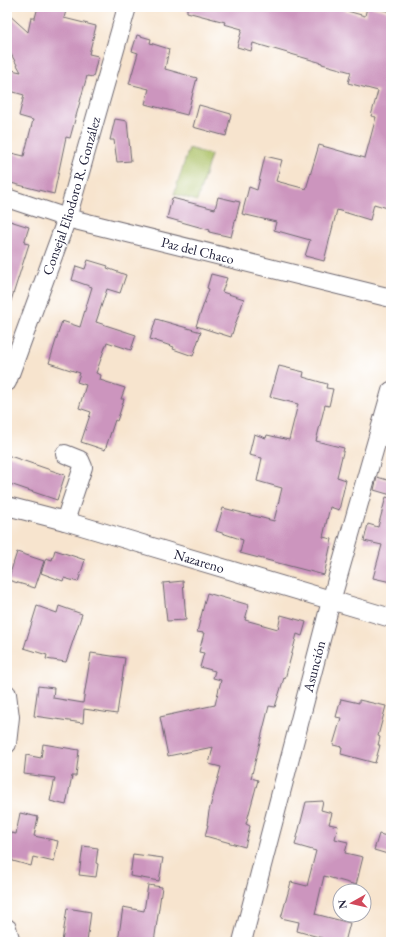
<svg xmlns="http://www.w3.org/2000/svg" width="398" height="949" font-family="'EB Garamond',serif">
<rect width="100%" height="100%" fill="#fff"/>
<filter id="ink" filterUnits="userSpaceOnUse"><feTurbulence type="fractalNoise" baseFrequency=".025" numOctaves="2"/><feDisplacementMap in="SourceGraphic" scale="8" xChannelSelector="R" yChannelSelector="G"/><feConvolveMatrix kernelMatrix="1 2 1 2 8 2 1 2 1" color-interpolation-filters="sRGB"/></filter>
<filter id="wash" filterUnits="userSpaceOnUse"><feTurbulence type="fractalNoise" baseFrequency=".012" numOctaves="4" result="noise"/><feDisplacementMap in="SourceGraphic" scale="16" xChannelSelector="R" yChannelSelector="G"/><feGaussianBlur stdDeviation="0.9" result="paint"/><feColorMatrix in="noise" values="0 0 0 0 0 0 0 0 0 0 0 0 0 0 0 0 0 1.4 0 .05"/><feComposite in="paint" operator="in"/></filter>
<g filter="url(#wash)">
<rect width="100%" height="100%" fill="#f7e4ce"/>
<!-- green -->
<path fill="#aac064" stroke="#667150" d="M 189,148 L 211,155 L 197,201 L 174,194 Z"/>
<g id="blocks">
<!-- building -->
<g fill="#cc95be">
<path d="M 38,7 L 67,7 L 64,18 L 96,26 L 89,54 L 98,56 L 93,77 L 87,76 L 70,138 L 66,137 L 54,194 L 7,182 L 7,152 L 24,156 L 33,120 L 19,116 L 24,95 L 7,90 L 7,69 L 21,72 L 7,47 L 7,13 L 28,32 L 31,18 L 35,18 Z"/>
<path d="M 187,7 L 333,7 L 365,16 L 367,7 L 371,7 L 391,12 L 387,32 L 391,32 L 391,209 L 374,204 L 370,220 L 337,210 L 324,261 L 305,256 L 310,240 L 274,230 L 276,222 L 242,214 L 249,187 L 257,190 L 265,156 L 282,160 L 276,181 L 306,189 L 319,145 L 365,158 L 376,117 L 371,116 L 378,91 L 348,83 L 351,72 L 322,64 L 322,63 L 253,43 L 251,51 L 237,47 L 242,29 L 224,24 L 225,22 L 187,12 Z"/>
<path d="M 137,35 L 151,39 L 150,43 L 169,49 L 165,69 L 197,78 L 187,115 L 145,104 L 149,89 L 129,84 L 138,53 L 132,51 Z"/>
<path d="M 199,105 L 231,114 L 226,136 L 193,127 Z"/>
<path d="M 115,119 L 127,121 L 131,161 L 117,162 L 114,140 L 110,140 Z"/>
<path d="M 218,197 L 240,202 L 231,237 L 209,232 L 210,230 L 167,218 L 172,198 L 215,209 Z"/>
<path d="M 7,220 L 29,227 L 24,243 L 29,244 L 10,304 L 7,303 Z"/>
<path d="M 88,260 L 108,266 L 107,268 L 126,275 L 120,293 L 107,289 L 96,322 L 136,335 L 131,350 L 107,342 L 96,373 L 101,375 L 100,380 L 125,388 L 121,399 L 124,399 L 120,412 L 117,421 L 115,420 L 105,450 L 81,442 L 91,412 L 79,408 L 86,385 L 77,382 L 80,373 L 49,363 L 62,321 L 80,327 L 92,287 L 72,280 L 76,266 L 85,269 Z"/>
<path d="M 211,274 L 227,278 L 222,292 L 244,299 L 231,337 L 196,326 L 209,289 L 207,288 Z"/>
<path d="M 156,319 L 201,332 L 193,356 L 173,349 L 174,347 L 150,339 Z"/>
<path d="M 279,366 L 304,372 L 303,377 L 327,384 L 326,388 L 333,389 L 329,406 L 325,405 L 316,441 L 344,448 L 337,477 L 346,480 L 339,510 L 330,507 L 323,537 L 332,539 L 324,575 L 240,553 L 243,540 L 216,531 L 223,508 L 274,521 L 282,488 L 257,481 L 262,458 L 249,455 L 254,434 L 266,438 L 267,435 L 289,440 L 298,404 L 270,397 Z"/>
<path d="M 7,455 L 65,475 L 57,500 L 7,483 Z"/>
<path d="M 377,477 L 391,481 L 391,495 L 374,490 Z"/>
<path d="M 386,497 L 391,498 L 391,582 L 373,578 L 382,545 L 364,541 L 368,524 L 378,527 Z"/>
<path d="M 55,550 L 85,560 L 78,582 L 64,578 L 63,581 L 41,573 L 46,558 L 52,560 Z"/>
<path d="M 17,552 L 44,561 L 35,588 L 8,580 Z"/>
<path d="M 183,581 L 186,620 L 167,621 L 163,583 Z"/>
<path d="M 207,593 L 249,605 L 245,620 L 278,629 L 281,615 L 306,622 L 302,636 L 297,634 L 285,679 L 284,678 L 275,707 L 269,706 L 251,778 L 258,780 L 246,824 L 250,826 L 245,847 L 205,836 L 208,825 L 207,825 L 209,811 L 221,767 L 209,764 L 213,747 L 168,756 L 160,717 L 215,705 L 221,680 L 213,678 L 215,671 L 200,667 L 204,653 L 199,652 L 204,633 L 197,632 Z"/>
<path d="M 37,606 L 57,613 L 59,606 L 82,614 L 66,662 L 46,659 L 47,655 L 24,648 Z"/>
<path d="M 91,653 L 125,658 L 117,714 L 84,709 L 83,723 L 34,716 L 38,686 L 54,688 L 53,698 L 83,703 Z"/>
<path d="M 341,699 L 359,703 L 359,700 L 386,706 L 378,736 L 380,737 L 378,745 L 380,745 L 375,763 L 341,754 L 342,747 L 333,745 L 341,718 L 336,717 Z"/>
<path d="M 43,744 L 79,750 L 76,776 L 72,776 L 66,805 L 50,801 L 55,778 L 24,774 L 26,755 L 41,758 Z"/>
<path d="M 323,801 L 321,810 L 332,813 L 329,824 L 338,826 L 335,839 L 348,842 L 345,853 L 363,857 L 356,885 L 324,876 L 315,914 L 350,923 L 345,942 L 321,942 L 322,938 L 297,931 L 299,922 L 281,918 L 291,882 L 307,886 L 316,851 L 295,845 L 306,802 Z"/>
<path d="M 20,813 L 38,817 L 34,836 L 58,841 L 54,862 L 33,857 L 31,866 L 13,861 L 7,850 L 11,833 L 16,834 Z"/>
<path d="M 379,834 L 391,837 L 391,855 L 374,850 Z"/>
<path d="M 83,846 L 98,848 L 96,863 L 98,864 L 96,877 L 79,875 Z"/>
<path d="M 133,854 L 163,858 L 159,881 L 130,876 Z"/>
<path d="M 148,885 L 162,887 L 154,942 L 118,942 L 123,907 L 144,911 Z"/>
<path d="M 67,908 L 91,912 L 87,942 L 62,942 Z"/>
</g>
</g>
</g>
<g filter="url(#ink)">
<use href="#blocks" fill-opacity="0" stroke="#6d666e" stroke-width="1"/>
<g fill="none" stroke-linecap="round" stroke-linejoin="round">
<defs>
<g id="minor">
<path id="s1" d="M 7,198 L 67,218 L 391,298"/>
<path id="s2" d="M 7,382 L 67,218 L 127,7"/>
<path id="s3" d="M 7,506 L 65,521 L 391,618"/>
<path d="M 65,521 L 83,467 L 80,460 L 65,454"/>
<path d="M 7,694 L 10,717 L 7,744"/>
<path d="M 7,928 L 11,942"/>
<path id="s4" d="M 242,942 L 331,601 L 391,391"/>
</g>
</defs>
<!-- minor casing -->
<use href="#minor" stroke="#6d666e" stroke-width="20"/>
<!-- minor -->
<use href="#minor" stroke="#fff" stroke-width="18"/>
</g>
</g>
<g text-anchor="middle" stroke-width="3" stroke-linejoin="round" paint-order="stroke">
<!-- street labels -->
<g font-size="14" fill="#22223b" stroke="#fff">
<text dy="5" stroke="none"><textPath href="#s2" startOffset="197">Consejal Eliodoro R. González</textPath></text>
<text dy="5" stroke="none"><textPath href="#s1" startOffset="198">Paz del Chaco</textPath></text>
<text dy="5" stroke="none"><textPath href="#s3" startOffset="200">Nazareno</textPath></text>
<text dy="5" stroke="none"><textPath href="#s4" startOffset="285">Asunción</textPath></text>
</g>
</g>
<!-- margin -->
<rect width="398" height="949" fill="none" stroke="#fff" stroke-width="24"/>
<!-- north arrow -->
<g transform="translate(352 903) rotate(262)"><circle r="19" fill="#ffffff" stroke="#a7a7b1"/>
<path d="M0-3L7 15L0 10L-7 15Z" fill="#d1495b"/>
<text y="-6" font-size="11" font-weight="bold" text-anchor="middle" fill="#22223b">N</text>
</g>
</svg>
